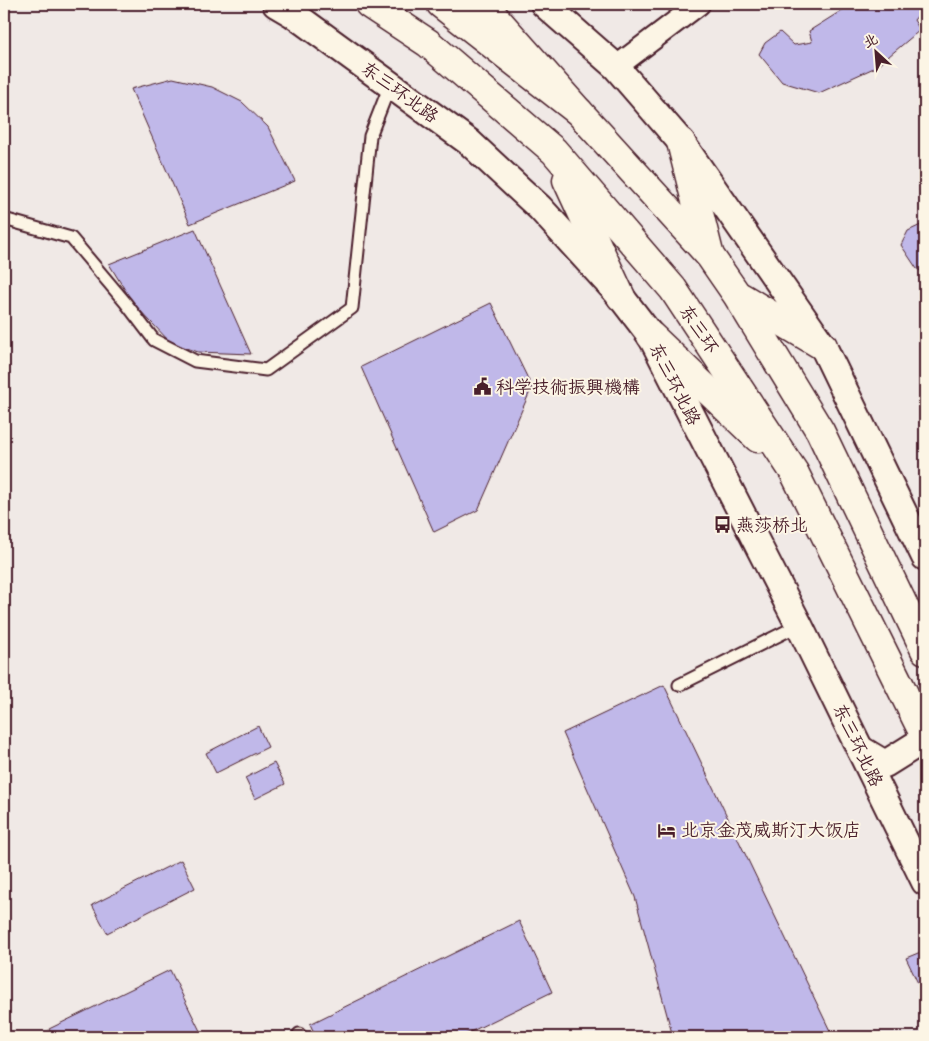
<svg xmlns="http://www.w3.org/2000/svg" width="929" height="1041" font-family="Delius,'LXGW WenKai TC',sans-serif">
<rect width="100%" height="100%" fill="#f0e9e6"/>
<filter id="ink" filterUnits="userSpaceOnUse"><feTurbulence type="fractalNoise" baseFrequency=".02" numOctaves="2"/><feDisplacementMap in="SourceGraphic" scale="10" xChannelSelector="R" yChannelSelector="G"/><feConvolveMatrix kernelMatrix="1 2 1 2 8 2 1 2 1" color-interpolation-filters="sRGB"/></filter>
<g filter="url(#ink)">
<!-- building -->
<g fill="#c0b8e9" stroke="#4a1f2b">
<path d="M 852,4 L 925,4 L 925,7 L 914,20 L 920,30 L 876,67 L 819,93 L 782,82 L 759,54 L 765,43 L 780,32 L 794,45 L 812,42 L 809,31 Z"/>
<path d="M 173,78 L 212,87 L 242,102 L 268,127 L 295,181 L 190,224 L 131,89 Z"/>
<path d="M 925,223 L 925,273 L 917,269 L 901,245 L 908,231 Z"/>
<path d="M 195,229 L 251,354 L 198,352 L 170,342 L 133,303 L 109,264 Z"/>
<path d="M 4,244 L 8,245 L 4,263 Z"/>
<path d="M 491,303 L 532,387 L 478,510 L 434,532 L 361,367 Z"/>
<path d="M 664,685 L 833,1037 L 673,1037 L 635,897 L 563,733 Z"/>
<path d="M 258,726 L 268,747 L 216,773 L 206,753 Z"/>
<path d="M 274,763 L 285,784 L 255,799 L 245,778 Z"/>
<path d="M 181,860 L 195,888 L 107,933 L 92,905 Z"/>
<path d="M 519,921 L 552,992 L 460,1037 L 316,1037 L 310,1024 Z"/>
<path d="M 923,951 L 925,956 L 925,998 L 906,958 Z"/>
<path d="M 170,970 L 203,1037 L 53,1037 L 49,1029 Z"/>
</g>
<g fill="none" stroke-linecap="round" stroke-linejoin="round">
<defs>
<g id="service">
<path d="M 4,219 L 71,238 L 125,302 L 154,340 L 195,361 L 266,370 L 352,308 L 370,136 L 390,85"/>
<path d="M 679,685 L 799,625"/>
<path d="M 299,1034 L 301,1037"/>
</g>
<path id="minor" d="M 616,67 L 699,4"/>
<g id="tertiary">
<path d="M 276,4 L 293,14 L 469,142 L 540,208 L 621,297 L 651,336 L 799,625 L 925,882"/>
<path d="M 544,4 L 616,67 L 681,142 L 823,346 L 925,557"/>
<path d="M 860,749 L 885,764 L 925,739"/>
</g>
<g id="trunk">
<path d="M 369,4 L 428,43 L 554,151 L 673,289 L 794,472 L 925,736"/>
<path d="M 441,4 L 579,112 L 710,256 L 737,295 L 820,431 L 925,650"/>
<path d="M 681,142 L 709,253"/>
<path d="M 567,180 L 621,297"/>
<path d="M 741,297 L 823,346"/>
<path d="M 651,336 L 758,438"/>
</g>
<path id="motorway" d="M 483,4 L 579,112"/>
</defs>
<!-- service casing -->
<use href="#service" stroke="#4a1f2b" stroke-width="15"/>
<!-- minor casing -->
<use href="#minor" stroke="#4a1f2b" stroke-width="25"/>
<!-- tertiary casing -->
<use href="#tertiary" stroke="#4a1f2b" stroke-width="30"/>
<!-- trunk casing -->
<use href="#trunk" stroke="#4a1f2b" stroke-width="31"/>
<!-- motorway casing -->
<use href="#motorway" stroke="#4a1f2b" stroke-width="31"/>
<!-- service -->
<use href="#service" stroke="#fcf5e5" stroke-width="11"/>
<!-- minor -->
<use href="#minor" stroke="#fcf5e5" stroke-width="21"/>
<!-- tertiary -->
<use href="#tertiary" stroke="#fcf5e5" stroke-width="26"/>
<!-- trunk -->
<use href="#trunk" stroke="#fcf5e5" stroke-width="28"/>
<!-- motorway -->
<use href="#motorway" stroke="#fcf5e5" stroke-width="28"/>
</g>
</g>
<!-- icons -->
<defs>
<symbol id="civic-bare" viewBox="-9 -9 18 18"><path d="M-.6-6.5H3V-4.5H.6V-3L4-1V1h2V6H-6V1h2V-1L-.6-3ZM-1.2 2.5V6h2.4V2.5Z" fill="#4a1f2b" stroke="#fcf5e5" stroke-width="2.5" paint-order="stroke"/></symbol>
<symbol id="bus-bare" viewBox="-9 -9 18 18"><path d="M-5-6H5V4H4V6H2V4H-2V6H-4V4H-5ZM-3.5-4V0h7V-4ZM-3.5 1.2v1.5H-2V1.2ZM2 1.2v1.5H3.5V1.2Z" fill="#4a1f2b" stroke="#fcf5e5" stroke-width="2.5" paint-order="stroke"/></symbol>
<symbol id="hotel-bare" viewBox="-9 -9 18 18"><path d="M-6-4.5h1.5V1H6V5H4.5V3h-9V5H-6ZM-4 0a1.8 1.8 0 1 1 3.6 0ZM.5 0V-2.5h3Q6-2.5 6 0Z" fill="#4a1f2b" stroke="#fcf5e5" stroke-width="2.5" paint-order="stroke"/></symbol>
</defs>
<g fill-rule="evenodd">
<use href="#civic-bare" x="470" y="374" width="25" height="25"/>
<use href="#bus-bare" x="710" y="512" width="25" height="25"/>
<use href="#hotel-bare" x="654" y="818" width="25" height="25"/>
</g>
<g text-anchor="middle" stroke-width="4" stroke-linejoin="round" paint-order="stroke">
<!-- street labels -->
<g font-size="18" fill="#4a1f2b" stroke="#fcf5e5">
<text transform="translate(400 92) rotate(36)" y="6">东三环北路</text>
<text transform="translate(699 329) rotate(56)" y="6">东三环</text>
<text transform="translate(675 384) rotate(63)" y="6">东三环北路</text>
<text transform="translate(858 745) rotate(64)" y="6">东三环北路</text>
</g>
<!-- poi labels -->
<g font-size="18" fill="#4a1f2b" stroke="#fcf5e5" text-anchor="start">
<text x="496" y="393">科学技術振興機構</text>
<text x="736" y="531">燕莎桥北</text>
<text x="681" y="836">北京金茂威斯汀大饭店</text>
</g>
</g>
<!-- margin -->
<rect width="929" height="1041" fill="none" stroke="#fcf5e5" stroke-width="20"/>
<rect x="10" y="10" width="909" height="1021" fill="none" stroke="#4a1f2b" stroke-width="2" filter="url(#ink)"/>
<!-- north arrow -->
<g transform="translate(876 52) rotate(334)" stroke="#fcf5e5" stroke-width="4" paint-order="stroke">
<path d="M0-4L9 19L0 12L-9 19Z" fill="#4a1f2b"/>
<text y="-8" font-size="14" font-weight="bold" text-anchor="middle" fill="#4a1f2b">北</text>
</g>
</svg>
